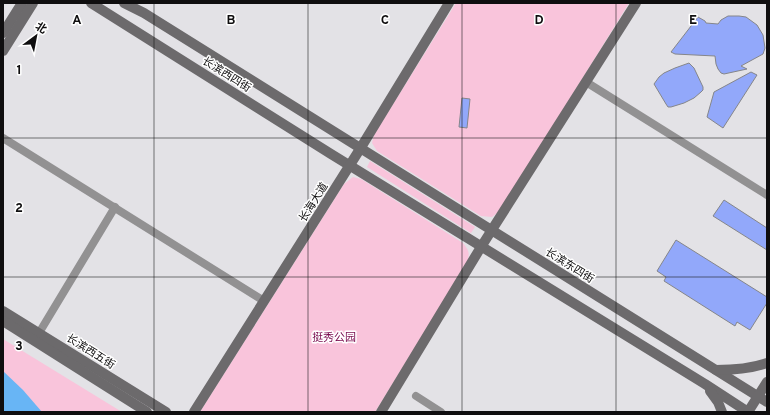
<svg xmlns="http://www.w3.org/2000/svg" width="770" height="415" font-family="Overpass,'Noto Sans SC',sans-serif">
<rect width="100%" height="100%" fill="#e3e2e6"/>
<!-- green -->
<g fill="#f9c4db">
<path d="M 456,3 L 629,3 L 501,210 L 492,217 L 481,216 L 377,151 L 372,143 L 374,135 Z"/>
<path d="M 370,161 L 475,227 L 471,233 L 367,167 Z"/>
<path d="M 353,177 L 361,179 L 463,243 C 470,252 470,254 466,265 L 375,412 L 200,412 L 344,184 Z"/>
<path d="M 3,339 L 122,412 L 3,412 Z"/>
</g>
<!-- water -->
<path fill="#68b5f5" d="M 3,371 L 23,390 L 42,412 L 3,412 Z"/>
<!-- building -->
<g fill="#92a8fa" stroke="#85868a">
<path d="M 728,16 L 739,16 L 746,17 L 757,25 L 763,35 L 765,48 L 763,54 L 741,66 L 747,69 L 724,74 L 721,73 L 718,69 L 716,64 L 715,56 L 675,54 L 671,52 L 698,17 L 705,21 L 706,23 L 718,24 L 721,20 Z"/>
<path d="M 689,63 L 694,68 L 703,87 L 703,90 L 701,92 L 694,98 L 684,103 L 671,107 L 668,107 L 666,104 L 654,84 L 659,77 L 664,73 L 675,68 Z"/>
<path d="M 751,72 L 757,75 L 723,128 L 707,117 L 714,92 Z"/>
<path d="M 462,98 L 470,99 L 467,128 L 459,127 Z"/>
<path d="M 724,200 L 767,228 L 767,250 L 713,216 Z"/>
<path d="M 676,240 L 767,297 L 767,303 L 750,330 L 737,322 L 735,326 L 664,281 L 666,277 L 657,271 Z"/>
</g>
<g fill="none" stroke-linecap="round" stroke-linejoin="round">
<!-- street -->
<g stroke="#929192" stroke-width="8">
<path d="M 586,82 L 767,195"/>
<path d="M 3,138 L 264,301"/>
<path d="M 39,333 L 115,207"/>
<path d="M 416,396 L 441,412"/>
</g>
<!-- secondary -->
<g stroke="#6c6a6c" stroke-width="10">
<path d="M 91,3 L 331,154 L 705,384 L 748,412"/>
<path d="M 124,3 L 144,13 L 767,402"/>
<path d="M 3,33 L 22,3"/>
<path d="M 3,51 L 33,3"/>
<path d="M 3,311 L 166,412"/>
<path d="M 3,321 L 147,412"/>
<path d="M 716,370 C 733,370 750,369 767,363"/>
<path d="M 710,391 L 718,402 L 722,412"/>
<path d="M 194,412 L 360,149 L 449,3"/>
<path d="M 381,412 L 481,247 L 636,3"/>
<path d="M 748,412 L 767,382"/>
</g>
</g>
<!-- grid -->
<path fill="none" stroke="#0f0e0f" stroke-width="1" stroke-opacity="0.55" d="M 154,3 L 154,412M 308,3 L 308,412M 462,3 L 462,412M 616,3 L 616,412M 3,138 L 767,138M 3,277 L 767,277"/>
<g text-anchor="middle" stroke-width="3" stroke-linejoin="round" paint-order="stroke">
<!-- street labels -->
<g font-size="11" fill="#0f0e0f" stroke="#fff">
<text transform="translate(227 74) rotate(32)" y="4">长滨西四街</text>
<text transform="translate(313 202) rotate(-58)" y="4">长海大道</text>
<text transform="translate(570 265) rotate(32)" y="4">长滨东四街</text>
<text transform="translate(91 351) rotate(32)" y="4">长滨西五街</text>
</g>
<!-- park labels -->
<g font-size="11" fill="#780b4e" stroke="#fff">
<text x="334" y="341">挺秀公园</text>
</g>
</g>
<g font-size="13" text-anchor="middle" font-weight="bold" fill="#0f0e0f" stroke="#fff" stroke-width="3" stroke-linejoin="round" paint-order="stroke">
<text x="77" y="24">A</text>
<text x="231" y="24">B</text>
<text x="385" y="24">C</text>
<text x="539" y="24">D</text>
<text x="693" y="24">E</text>
<text x="19" y="74">1</text>
<text x="19" y="212">2</text>
<text x="19" y="350">3</text>
</g>
<!-- border -->
<rect width="770" height="415" fill="none" stroke="#0f0e0f" stroke-width="8"/>
<!-- north arrow -->
<g transform="translate(36 36) rotate(32)" stroke="#ffffff" stroke-width="3" paint-order="stroke">
<path d="M0-3L7 15L0 10L-7 15Z" fill="#0f0e0f"/>
<text y="-6" font-size="11" font-weight="bold" text-anchor="middle" fill="#0f0e0f">北</text>
</g>
</svg>
